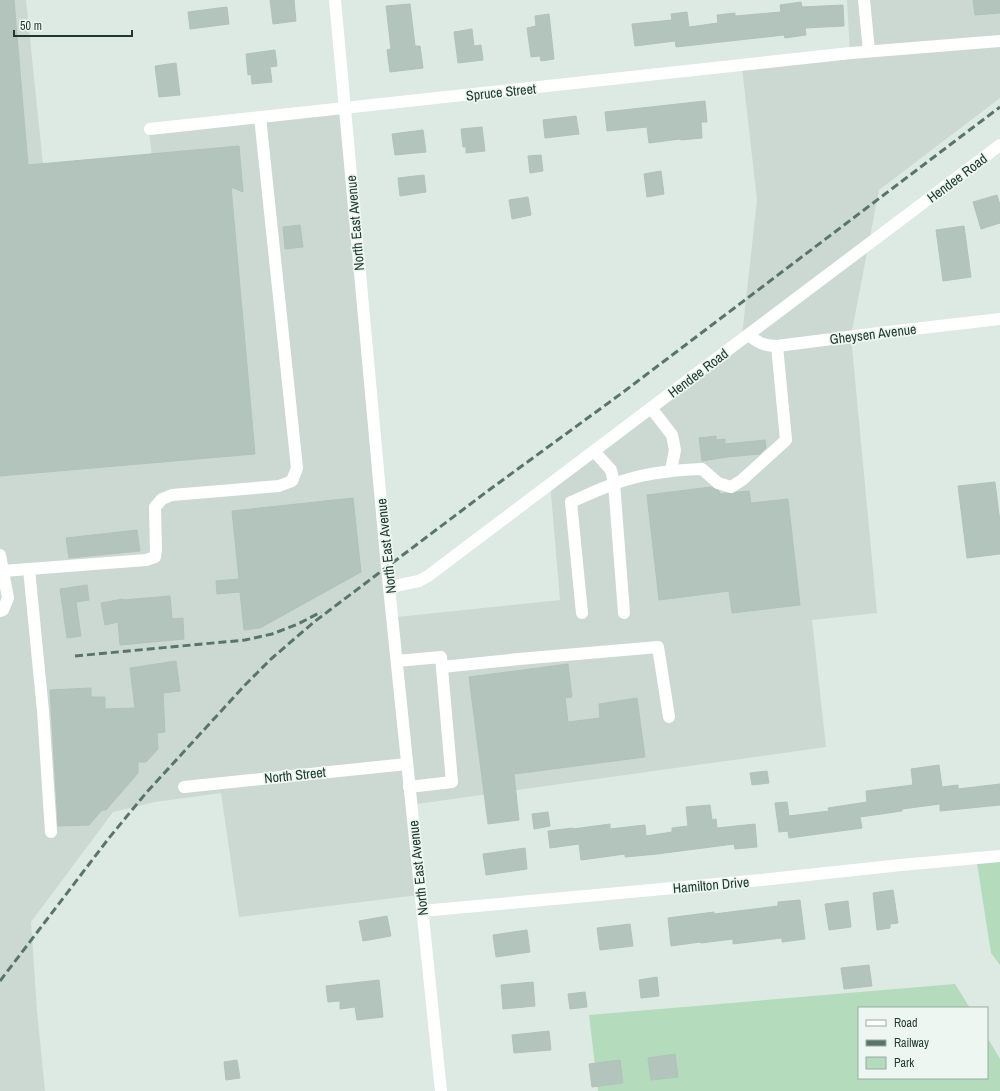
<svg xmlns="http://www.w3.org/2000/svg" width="1000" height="1091" font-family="'Archivo Narrow',sans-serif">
<rect width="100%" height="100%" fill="#dde9e3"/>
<!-- built -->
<path fill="#cbd9d2" d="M 0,0 L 26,0 L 51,242 L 161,231 L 149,132 L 346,111 L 397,617 L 560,600 L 550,482 L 742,336 L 757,200 L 742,67 L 850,54 L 847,0 L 1000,0 L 1000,98 L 879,190 L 851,336 L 877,613 L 812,620 L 826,747 L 417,804 L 426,894 L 239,917 L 221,793 L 155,802 L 113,812 L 31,922 L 37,1011 L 45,1091 L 0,1091 Z"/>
<!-- green -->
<g fill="#b5dbbd">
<path d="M 1000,855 L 1000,965 L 991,953 L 976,857 Z"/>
<path d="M 955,984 L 970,1008 L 859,1008 L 859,1078 L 987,1078 L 987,1037 L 1000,1059 L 1000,1091 L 598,1091 L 589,1015 Z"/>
</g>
<!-- building -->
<g fill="#b3c4bc" stroke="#b0c3ba">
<path d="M 0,0 L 14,0 L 28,165 L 239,146 L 243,192 L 231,187 L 255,454 L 0,476 Z"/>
<path d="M 270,0 L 294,0 L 296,21 L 273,24 Z"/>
<path d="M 973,0 L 1000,0 L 1000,13 L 975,15 Z"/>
<path d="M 801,2 L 802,7 L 843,5 L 844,26 L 805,28 L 806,35 L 785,38 L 784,35 L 676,47 L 675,41 L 635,46 L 632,24 L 672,20 L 671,14 L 687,12 L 689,27 L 718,23 L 717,15 L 735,13 L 735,16 L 781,12 L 780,5 Z"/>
<path d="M 410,4 L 415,46 L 420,46 L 423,68 L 390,72 L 387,50 L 391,49 L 386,6 Z"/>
<path d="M 227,7 L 229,24 L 190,29 L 188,12 Z"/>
<path d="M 549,14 L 554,59 L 541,61 L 540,56 L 531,57 L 527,28 L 536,26 L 535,16 Z"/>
<path d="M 472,29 L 474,46 L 481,45 L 483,60 L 458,63 L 454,32 Z"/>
<path d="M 275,50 L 277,66 L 270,67 L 272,82 L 252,84 L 251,74 L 248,75 L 246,54 Z"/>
<path d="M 176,63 L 180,95 L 159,97 L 155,66 Z"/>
<path d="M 705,101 L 707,122 L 701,122 L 702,138 L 681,140 L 680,139 L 649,143 L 647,127 L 607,131 L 605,112 Z"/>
<path d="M 576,116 L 579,134 L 545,138 L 543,120 Z"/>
<path d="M 482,127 L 485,151 L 466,153 L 466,147 L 463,147 L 461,129 Z"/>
<path d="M 423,130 L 426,152 L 395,155 L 392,134 Z"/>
<path d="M 541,155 L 543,171 L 530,173 L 528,156 Z"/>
<path d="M 661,171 L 664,194 L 647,197 L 644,174 Z"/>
<path d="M 424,175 L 426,192 L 400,196 L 398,178 Z"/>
<path d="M 997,195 L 1000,205 L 1000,223 L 981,229 L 973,202 Z"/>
<path d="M 528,197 L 531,215 L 512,219 L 509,200 Z"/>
<path d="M 300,225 L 303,247 L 285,249 L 283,227 Z"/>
<path d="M 964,226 L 971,277 L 943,281 L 936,230 Z"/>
<path d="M 716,436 L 716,440 L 725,439 L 725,444 L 765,440 L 766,448 L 760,454 L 727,457 L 702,461 L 699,438 Z"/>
<path d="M 995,482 L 1000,522 L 1000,554 L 967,558 L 958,486 Z"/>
<path d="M 711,487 L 719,491 L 720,494 L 726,493 L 732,494 L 737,492 L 749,491 L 751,503 L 788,499 L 800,605 L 732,613 L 729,591 L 659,600 L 647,495 Z"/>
<path d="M 353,498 L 361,572 L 260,628 L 244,630 L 240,592 L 217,594 L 216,581 L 239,579 L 232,511 Z"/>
<path d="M 137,530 L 140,551 L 69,558 L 66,538 Z"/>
<path d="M 87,585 L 89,600 L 76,602 L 81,636 L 67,638 L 60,589 Z"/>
<path d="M 170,596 L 172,619 L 183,618 L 184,639 L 120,645 L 118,622 L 105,625 L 101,603 L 123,599 L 123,600 Z"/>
<path d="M 176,661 L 180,691 L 163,693 L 165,732 L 157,733 L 158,749 L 146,762 L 138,762 L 138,773 L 106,810 L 102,810 L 89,825 L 58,826 L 50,690 L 91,688 L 91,697 L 105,697 L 105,709 L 135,708 L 130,668 Z"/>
<path d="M 568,664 L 572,697 L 565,698 L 568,722 L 600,718 L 599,704 L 637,698 L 645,757 L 514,774 L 519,820 L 488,824 L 469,677 Z"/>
<path d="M 939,765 L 942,787 L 958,785 L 958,789 L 1000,784 L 1000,805 L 940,811 L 940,804 L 902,809 L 902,811 L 860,817 L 862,828 L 789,838 L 788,831 L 779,832 L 775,803 L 787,802 L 789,816 L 829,811 L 828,808 L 867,802 L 866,791 L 913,785 L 911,769 Z"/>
<path d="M 767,771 L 769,783 L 752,785 L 750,773 Z"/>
<path d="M 710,805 L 712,820 L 716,819 L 717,828 L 755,824 L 757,847 L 735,849 L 734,844 L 657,854 L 625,857 L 625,854 L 581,860 L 579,844 L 550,848 L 548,831 L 573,828 L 573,829 L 610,824 L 610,829 L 645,825 L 646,836 L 672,832 L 672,828 L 688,826 L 686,807 Z"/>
<path d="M 548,812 L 550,826 L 534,829 L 532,814 Z"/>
<path d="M 525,848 L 527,869 L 486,875 L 483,854 Z"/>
<path d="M 893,890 L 898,923 L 890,924 L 890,928 L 877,930 L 873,893 Z"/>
<path d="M 800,900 L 805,939 L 782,942 L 782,938 L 733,944 L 733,939 L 701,943 L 700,942 L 671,946 L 668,918 L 714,912 L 714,914 L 778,906 L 778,902 Z"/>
<path d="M 848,901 L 851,927 L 829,930 L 825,904 Z"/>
<path d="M 387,916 L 391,936 L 363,941 L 359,921 Z"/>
<path d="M 630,924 L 633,946 L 600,950 L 597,928 Z"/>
<path d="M 527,930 L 530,952 L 496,957 L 493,935 Z"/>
<path d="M 869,965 L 872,986 L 844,989 L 841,968 Z"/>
<path d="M 657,977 L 659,996 L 641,998 L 639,980 Z"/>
<path d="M 379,980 L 383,1017 L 357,1020 L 355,1007 L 340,1009 L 340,1001 L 328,1002 L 326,986 Z"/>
<path d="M 533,982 L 535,1006 L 503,1009 L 501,985 Z"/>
<path d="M 585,992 L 587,1007 L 570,1009 L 568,994 Z"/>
<path d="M 549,1031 L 551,1050 L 514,1053 L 512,1035 Z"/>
<path d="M 675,1054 L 678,1077 L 651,1080 L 648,1058 Z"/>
<path d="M 237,1060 L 240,1078 L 226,1080 L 224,1062 Z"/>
<path d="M 620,1060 L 623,1083 L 592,1087 L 589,1064 Z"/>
</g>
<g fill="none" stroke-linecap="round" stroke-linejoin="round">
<!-- minor -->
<g stroke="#fff" stroke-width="12">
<path d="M 335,0 L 387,568 L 441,1091"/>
<path d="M 864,0 L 869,51"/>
<path d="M 150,129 L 851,53 L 1000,41"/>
<path d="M 749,335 C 758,343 765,346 777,346 L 879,333 L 1000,319"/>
<path d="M 651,408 L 672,435 L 675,450 L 671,470"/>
<path d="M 594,451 L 611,470 L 614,483 L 624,613"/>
<path d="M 0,555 L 8,598 L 3,610 L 0,611"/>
<path d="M 29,569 L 43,711 L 51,832"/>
<path d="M 3,571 L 146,560 L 155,557 L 156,550 L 155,507 L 162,499 L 172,495 L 279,486 L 292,481 L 297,468 L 260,117"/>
<path d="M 390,587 L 419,581 L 428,576 L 1000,145"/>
<path d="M 582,613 L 571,502 C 585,496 599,489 614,484 C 642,473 672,470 702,469 L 718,483 L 731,487 L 742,480 L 786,440 L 777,346"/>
<path d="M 397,661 L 441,657 L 452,782 L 409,787"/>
<path d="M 442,667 L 519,659 L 658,647 L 669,717"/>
<path d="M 184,787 L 407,764"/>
<path d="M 422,911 L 761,880 L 901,865 L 1000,856"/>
</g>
<!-- rail -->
<g stroke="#59756b" stroke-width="3" stroke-dasharray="8 4" stroke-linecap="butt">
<path d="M 75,656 L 245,640 L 272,634 L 298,624 L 321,612"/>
<path d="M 0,981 L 109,838 L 146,793 L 245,685 L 271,659 L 314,622 L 489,490 L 622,393 L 1000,107"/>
</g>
</g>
<g text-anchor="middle" stroke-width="3.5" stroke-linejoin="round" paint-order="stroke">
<!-- street labels -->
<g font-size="14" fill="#1f3830" stroke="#edf6f1">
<text transform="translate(501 92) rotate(-6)" y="5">Spruce Street</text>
<text transform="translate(957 178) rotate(-37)" y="5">Hendee Road</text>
<text transform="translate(355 223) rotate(-95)" y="5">North East Avenue</text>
<text transform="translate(873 334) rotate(-7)" y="5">Gheysen Avenue</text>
<text transform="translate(698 373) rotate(-37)" y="5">Hendee Road</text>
<text transform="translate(386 546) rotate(-96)" y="5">North East Avenue</text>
<text transform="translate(295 775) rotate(-6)" y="5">North Street</text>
<text transform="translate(418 868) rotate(-96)" y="5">North East Avenue</text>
<text transform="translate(711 885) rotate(-5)" y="5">Hamilton Drive</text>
</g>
</g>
<!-- legend -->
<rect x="858" y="1007" width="130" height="72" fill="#edf6f1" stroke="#9baaa4"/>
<rect x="866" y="1020" width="20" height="6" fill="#ffffff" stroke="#9baaa4"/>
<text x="894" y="1027" font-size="12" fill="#1f3830">Road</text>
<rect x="866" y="1040" width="20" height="6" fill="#59756b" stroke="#9baaa4"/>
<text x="894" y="1047" font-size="12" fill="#1f3830">Railway</text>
<rect x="866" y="1057" width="20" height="12" fill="#b5dbbd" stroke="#9baaa4"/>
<text x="894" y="1067" font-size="12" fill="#1f3830">Park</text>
<!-- scale -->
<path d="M14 30v6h118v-6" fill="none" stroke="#1f3830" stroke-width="2"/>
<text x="20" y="30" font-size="12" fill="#1f3830" stroke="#edf6f1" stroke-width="3" paint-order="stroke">50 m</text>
</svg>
